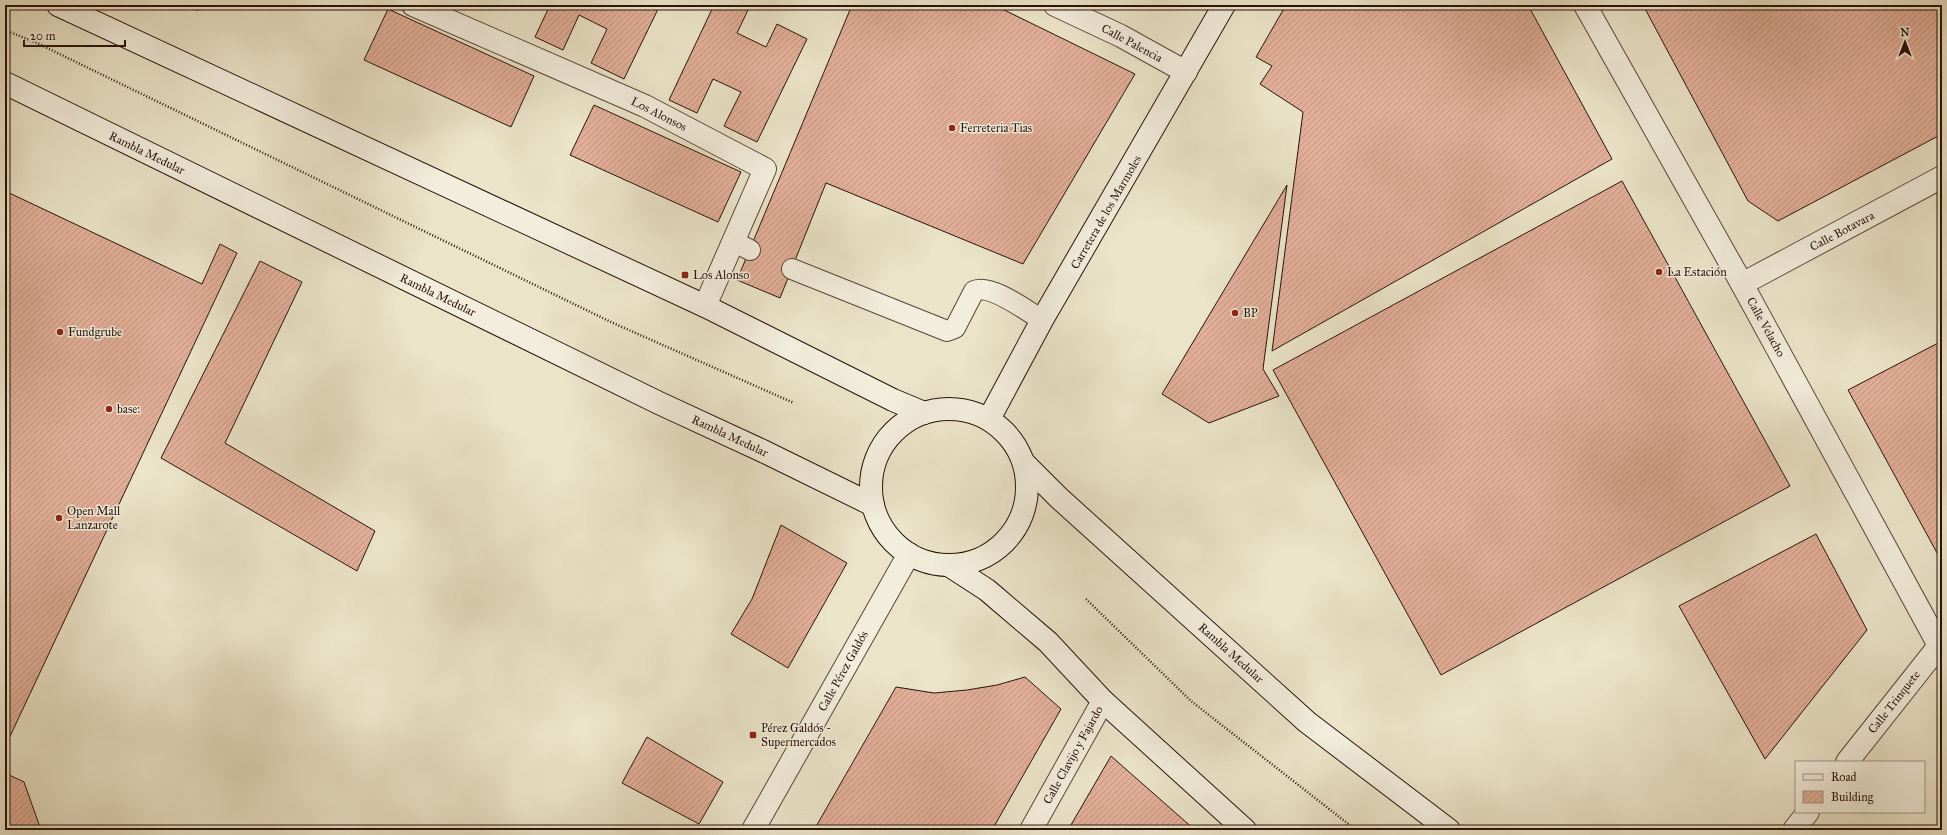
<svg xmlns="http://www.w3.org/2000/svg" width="1947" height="835" font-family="'IM FELL Great Primer',serif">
<defs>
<pattern id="building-hatch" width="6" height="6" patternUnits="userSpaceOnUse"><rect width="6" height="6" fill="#e2af99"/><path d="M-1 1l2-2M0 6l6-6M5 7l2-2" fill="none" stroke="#c29682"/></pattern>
</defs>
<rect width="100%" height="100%" fill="#ebe4c9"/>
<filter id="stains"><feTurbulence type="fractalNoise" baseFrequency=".005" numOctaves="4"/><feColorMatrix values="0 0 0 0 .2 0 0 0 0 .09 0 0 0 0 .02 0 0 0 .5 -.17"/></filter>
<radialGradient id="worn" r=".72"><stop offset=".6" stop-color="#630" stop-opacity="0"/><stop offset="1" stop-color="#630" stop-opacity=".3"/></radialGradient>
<!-- building -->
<g fill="url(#building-hatch)" stroke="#28120a">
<path d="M 195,5 L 276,5 L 195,10 Z"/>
<path d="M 550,5 L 660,5 L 624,79 L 591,63 L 607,29 L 579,15 L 563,50 L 535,37 Z"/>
<path d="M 714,5 L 738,5 L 748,10 L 737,33 L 766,47 L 777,24 L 807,39 L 757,142 L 724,126 L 741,92 L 713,79 L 697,113 L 669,100 Z"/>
<path d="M 852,5 L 994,5 L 1135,74 L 1023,264 L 826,183 L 780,298 L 737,280 Z"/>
<path d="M 1286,5 L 1528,5 L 1612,159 L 1272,351 L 1303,112 L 1260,84 L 1272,66 L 1256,57 Z"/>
<path d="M 1643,5 L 1942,5 L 1942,134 L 1778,221 L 1748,201 Z"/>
<path d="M 388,9 L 534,76 L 511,127 L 364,60 Z"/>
<path d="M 594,105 L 741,172 L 718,222 L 570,155 Z"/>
<path d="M 1622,181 L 1790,486 L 1441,675 L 1273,370 Z"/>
<path d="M 1287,185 L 1263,369 L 1279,396 L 1209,423 L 1162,394 Z"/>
<path d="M 5,191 L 202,284 L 220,244 L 237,253 L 5,747 Z"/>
<path d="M 260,261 L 302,282 L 225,443 L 375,531 L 357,571 L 161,458 Z"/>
<path d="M 1942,341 L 1942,562 L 1848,390 Z"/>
<path d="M 781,525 L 847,563 L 788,668 L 731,634 L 752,599 Z"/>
<path d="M 1816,534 L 1867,630 L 1765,759 L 1679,606 Z"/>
<path d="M 1025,677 L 1061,709 L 992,830 L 814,830 L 896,687 L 934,693 L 967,690 L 997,685 Z"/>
<path d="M 647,737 L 723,782 L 699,824 L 622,783 Z"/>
<path d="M 1111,756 L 1195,830 L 1068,830 Z"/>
<path d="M 5,773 L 24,782 L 41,830 L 5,830 Z"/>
</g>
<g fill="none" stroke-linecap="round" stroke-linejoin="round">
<defs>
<g id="service">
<path d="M 733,241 L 750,250"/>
<path d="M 792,269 L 947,331 L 955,328 L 974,291 C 990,283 1027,311 1042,320"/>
</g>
<g id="minor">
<path d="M 413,5 L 645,106 L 765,169 L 705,306"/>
<path d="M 1585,5 L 1742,284 L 1942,651"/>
<path d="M 1742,284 L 1942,177"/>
<path d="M 1847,762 L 1942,642"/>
<path d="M 1031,830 L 1103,701"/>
<path d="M 1794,830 L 1808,812"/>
</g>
<g id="tertiary">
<path d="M 1055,5 L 1121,36 L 1186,72"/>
<path d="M 753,830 L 909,554"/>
</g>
<g id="secondary">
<path d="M 58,5 L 705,306 L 893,400 L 924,413"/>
<path d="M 5,83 L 659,403 L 765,452 L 873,505"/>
<circle cx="949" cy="487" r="78"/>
<path d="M 989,419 L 1042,320 L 1224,5"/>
<path d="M 1024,463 L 1059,498 L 1307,722 L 1449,830"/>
<path d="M 950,566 L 987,590 L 1048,642 L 1103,701 L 1245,830"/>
</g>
</defs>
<!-- service casing -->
<use href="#service" stroke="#59463a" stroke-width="22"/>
<!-- minor casing -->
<use href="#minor" stroke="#59463a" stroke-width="24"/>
<!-- tertiary casing -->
<use href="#tertiary" stroke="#59463a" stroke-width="24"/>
<!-- secondary casing -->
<use href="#secondary" stroke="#28120a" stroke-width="24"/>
<!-- path -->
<g stroke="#28120a" stroke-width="2.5" stroke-dasharray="1 2" stroke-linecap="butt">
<path d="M 5,30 L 39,44 L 613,323 L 794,403"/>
<path d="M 1086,599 L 1191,701 L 1356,830"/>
</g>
<!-- service -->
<use href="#service" stroke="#f2eddc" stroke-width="20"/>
<!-- minor -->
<use href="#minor" stroke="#f2eddc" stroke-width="22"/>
<!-- tertiary -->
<use href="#tertiary" stroke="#f2eddc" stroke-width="22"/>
<!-- secondary -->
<use href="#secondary" stroke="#f2eddc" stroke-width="22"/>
</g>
<!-- markers -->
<g fill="#8f2418" stroke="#f2eddc" stroke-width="1.5">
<circle cx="952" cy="128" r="4"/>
<circle cx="1659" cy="272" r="4"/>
<rect x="681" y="271" width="8" height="8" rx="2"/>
<circle cx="1235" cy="313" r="4"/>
<circle cx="60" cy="332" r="4"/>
<circle cx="109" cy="409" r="4"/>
<circle cx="59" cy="518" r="4"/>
<rect x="749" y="731" width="8" height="8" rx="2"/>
</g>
<g text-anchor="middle" stroke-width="3" stroke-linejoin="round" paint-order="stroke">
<!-- street labels -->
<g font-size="12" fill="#28120a" stroke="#f2eddc">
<text transform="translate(1132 43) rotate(28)" y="4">Calle Palencia</text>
<text transform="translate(659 114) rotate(27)" y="4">Los Alonsos</text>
<text transform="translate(147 153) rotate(26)" y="4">Rambla Medular</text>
<text transform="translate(1106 212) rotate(-60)" y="4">Carretera de los Marmoles</text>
<text transform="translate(1842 231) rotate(-28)" y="4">Calle Botavara</text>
<text transform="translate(438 295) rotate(26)" y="4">Rambla Medular</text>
<text transform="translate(1766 327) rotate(61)" y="4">Calle Velacho</text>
<text transform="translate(730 436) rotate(25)" y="4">Rambla Medular</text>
<text transform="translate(1231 653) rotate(42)" y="4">Rambla Medular</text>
<text transform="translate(843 671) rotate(-61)" y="4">Calle Pérez Galdós</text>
<text transform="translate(1894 702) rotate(-52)" y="4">Calle Trinquete</text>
<text transform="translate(1073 755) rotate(-61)" y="4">Calle Clavijo y Fajardo</text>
</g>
<!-- poi labels -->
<g font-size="12" fill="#28120a" stroke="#f2eddc" text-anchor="start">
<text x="960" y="132">Ferreteria Tias</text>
<text x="1667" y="276">La Estación</text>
<text x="693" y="279">Los Alonso</text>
<text x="1243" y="317">BP</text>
<text x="68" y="336">Fundgrube</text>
<text x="117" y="413">base:</text>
<text x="67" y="515">Open Mall<tspan x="67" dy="14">Lanzarote</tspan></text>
<text x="761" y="732">Pérez Galdós -<tspan x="761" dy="14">Supermercados</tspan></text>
</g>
</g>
<!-- margin -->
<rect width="1947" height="835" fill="none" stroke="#ebe4c9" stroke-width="20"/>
<rect x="6" y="6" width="1935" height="823" fill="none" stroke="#28120a" stroke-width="2"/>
<rect x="10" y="10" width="1927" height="815" fill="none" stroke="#28120a"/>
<!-- legend -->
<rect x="1795" y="761" width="130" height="52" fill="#f2eddc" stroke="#a19588"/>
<rect x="1803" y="774" width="20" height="6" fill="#f2eddc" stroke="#a19588"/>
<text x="1831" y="781" font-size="12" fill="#28120a">Road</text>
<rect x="1803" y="791" width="20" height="12" fill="url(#building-hatch)" stroke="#a19588"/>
<text x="1831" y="801" font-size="12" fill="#28120a">Building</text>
<!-- north arrow -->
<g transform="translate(1905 42)" stroke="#f2eddc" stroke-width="3" paint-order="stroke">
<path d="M0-3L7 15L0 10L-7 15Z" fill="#28120a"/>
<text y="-6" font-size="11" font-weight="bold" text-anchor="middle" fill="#28120a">N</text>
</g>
<!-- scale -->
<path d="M24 40v6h101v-6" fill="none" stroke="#28120a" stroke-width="2"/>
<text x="30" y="40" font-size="12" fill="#28120a" stroke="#f2eddc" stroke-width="3" paint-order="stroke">20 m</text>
<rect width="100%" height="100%" filter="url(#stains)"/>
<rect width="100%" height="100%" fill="url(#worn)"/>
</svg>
